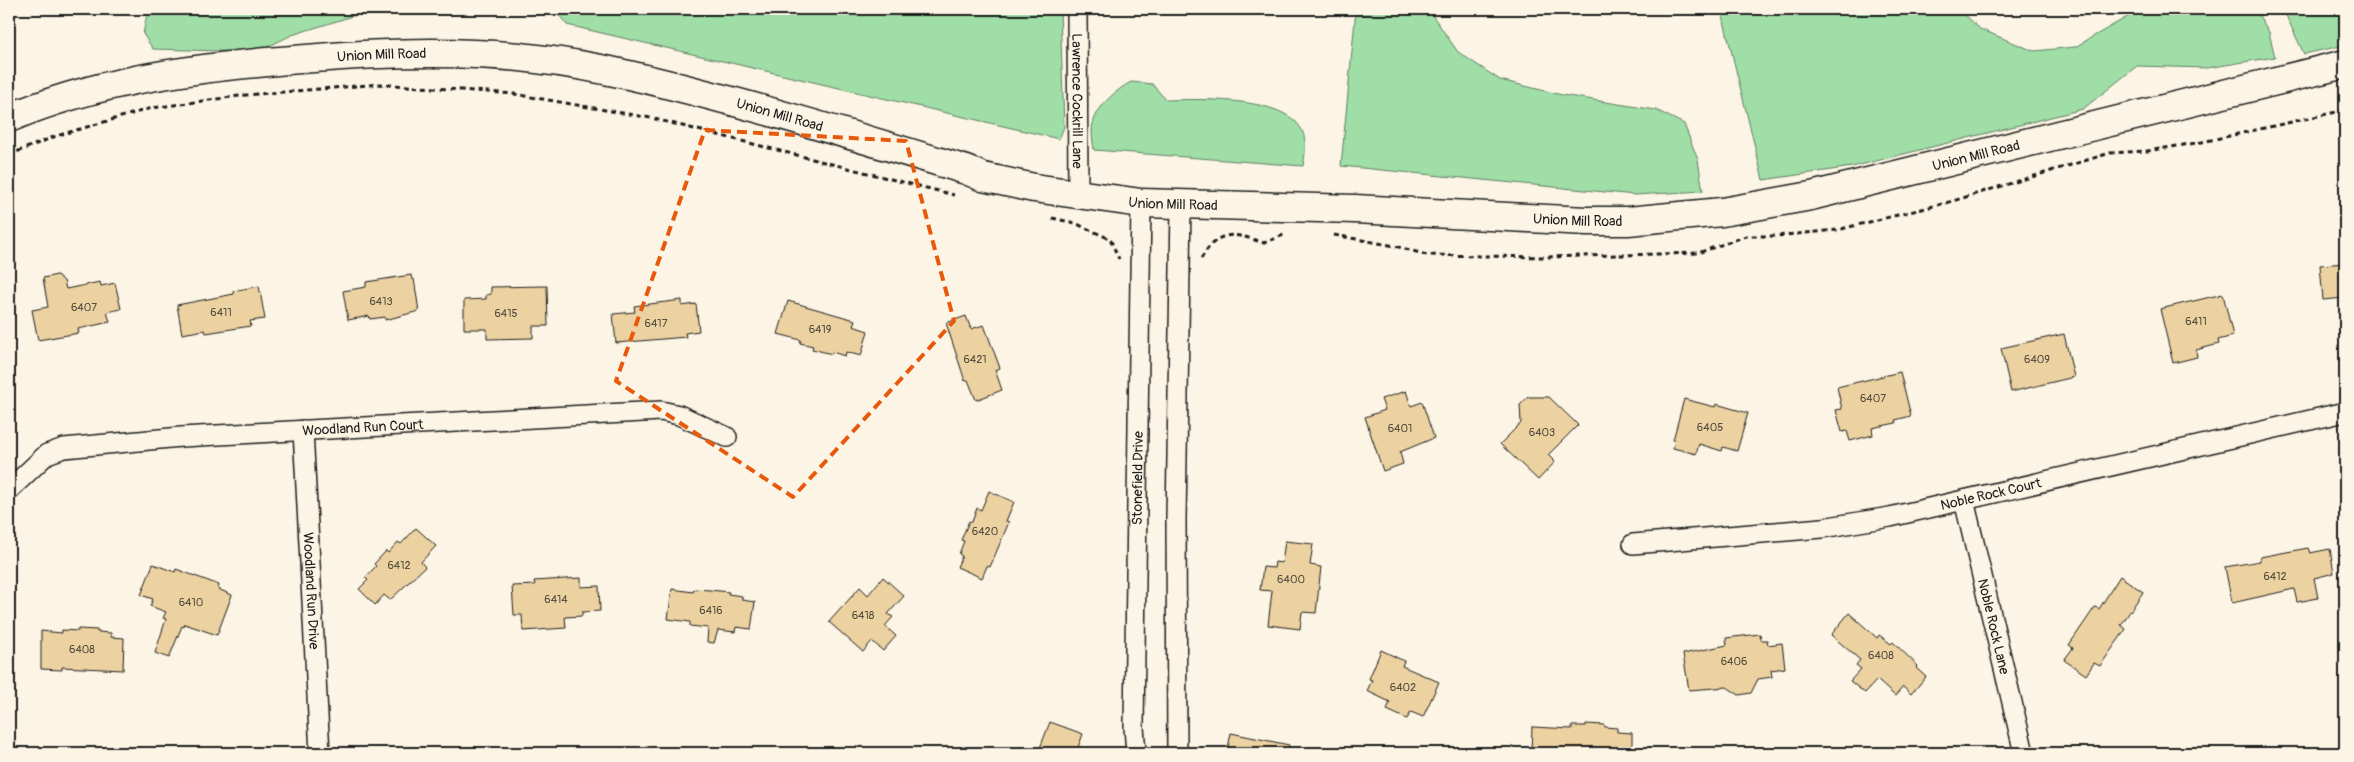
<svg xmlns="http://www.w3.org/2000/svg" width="2354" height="762" font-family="Pangolin,sans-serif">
<rect width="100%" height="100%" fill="#fcf5e5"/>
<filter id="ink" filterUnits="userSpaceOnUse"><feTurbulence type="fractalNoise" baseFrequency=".02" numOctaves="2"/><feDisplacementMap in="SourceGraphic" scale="10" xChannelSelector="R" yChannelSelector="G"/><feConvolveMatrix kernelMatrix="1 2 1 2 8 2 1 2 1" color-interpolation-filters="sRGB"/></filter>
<g filter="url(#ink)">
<!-- green -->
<g fill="#9fdea6" stroke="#5e7d61">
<path d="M 148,9 L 375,9 L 292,35 L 257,52 L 153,49 L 143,34 Z"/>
<path d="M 554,9 L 1060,9 L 1064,127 L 1059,139 L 567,25 Z"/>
<path d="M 1356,9 L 1428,9 L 1458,52 L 1500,80 L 1562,95 L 1656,110 L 1684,124 L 1698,160 L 1703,191 L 1635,195 L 1341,166 Z"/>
<path d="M 1721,9 L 1959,9 L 1980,29 L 2034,51 L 2075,47 L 2141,9 L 2255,9 L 2269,32 L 2275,57 L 2207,68 L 2137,66 L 2083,109 L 1852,167 L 1763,180 Z"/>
<path d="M 2283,9 L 2345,9 L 2345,45 L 2304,54 Z"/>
<path d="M 1131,82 L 1152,84 L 1166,100 C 1200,99 1271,97 1296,122 C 1308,134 1306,151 1303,166 L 1094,150 C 1093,144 1092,136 1092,130 C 1093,110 1114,91 1131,82 Z"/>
</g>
<!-- building -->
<g fill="#ecd2a1" stroke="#1c1c1c">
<path d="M 2345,263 L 2345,298 L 2323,300 L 2320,265 Z"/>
<path d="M 57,275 L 64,281 L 66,289 L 100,282 L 101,286 L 115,283 L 121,309 L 107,312 L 110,322 L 78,329 L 79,333 L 38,340 L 32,310 L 48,307 L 43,278 Z"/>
<path d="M 411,275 L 412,279 L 414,279 L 419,311 L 385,320 L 385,317 L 370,319 L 369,316 L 348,320 L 343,291 L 366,287 L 366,282 Z"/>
<path d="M 259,286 L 265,319 L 250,321 L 251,326 L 206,333 L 205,330 L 182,334 L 177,305 L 234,294 L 233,291 Z"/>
<path d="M 547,286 L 548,326 L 533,326 L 533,338 L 487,339 L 487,329 L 464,329 L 464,300 L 486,299 L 486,295 L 491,294 L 491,287 Z"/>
<path d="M 2223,294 L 2233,336 L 2218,340 L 2219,344 L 2196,350 L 2197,357 L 2173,363 L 2160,309 Z"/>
<path d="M 682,300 L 682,306 L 696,304 L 699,331 L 685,333 L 686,337 L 616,343 L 613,314 L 635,312 L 634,306 Z"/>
<path d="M 788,301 L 855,320 L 853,326 L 868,331 L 861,356 L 846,352 L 845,356 L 832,352 L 832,354 L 812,349 L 813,346 L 800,343 L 801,340 L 778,334 Z"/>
<path d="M 966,316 L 971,329 L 984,325 L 1000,368 L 995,370 L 1002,390 L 976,400 L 968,380 L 965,381 L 946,323 Z"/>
<path d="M 2064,334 L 2074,377 L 2011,392 L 2001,348 Z"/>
<path d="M 1900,372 L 1911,416 L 1895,420 L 1896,423 L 1872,428 L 1873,435 L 1850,441 L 1847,431 L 1842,432 L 1836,410 L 1842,409 L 1837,387 Z"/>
<path d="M 1406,391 L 1411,406 L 1422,402 L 1434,438 L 1400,452 L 1403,464 L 1383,471 L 1365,417 L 1385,410 L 1381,399 Z"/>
<path d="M 1528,397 L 1549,397 L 1578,425 L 1548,455 L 1555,462 L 1538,480 L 1500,444 L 1521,423 L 1520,405 Z"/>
<path d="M 1684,399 L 1715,407 L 1716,404 L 1748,413 L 1737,451 L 1723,447 L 1722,451 L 1699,444 L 1696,454 L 1673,448 L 1675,441 L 1673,440 Z"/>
<path d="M 989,491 L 1014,502 L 1006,521 L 1009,522 L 990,567 L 987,566 L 982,578 L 957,567 L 962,556 L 959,554 L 964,541 L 961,540 L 969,521 L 972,522 L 977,508 L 981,510 Z"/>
<path d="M 416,528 L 436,546 L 421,562 L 425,567 L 390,600 L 384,595 L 375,605 L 359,589 L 368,580 L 365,578 L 376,566 L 374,564 L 386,551 L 388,553 L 398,542 L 401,544 Z"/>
<path d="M 1285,541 L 1313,544 L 1310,565 L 1321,567 L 1316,613 L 1302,612 L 1300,629 L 1268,625 L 1272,591 L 1260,590 L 1263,567 L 1274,568 L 1275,562 L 1282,563 Z"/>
<path d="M 2308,548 L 2310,553 L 2330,549 L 2334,573 L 2314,578 L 2318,598 L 2297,602 L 2294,589 L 2232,603 L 2225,567 L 2260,561 L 2260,557 Z"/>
<path d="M 153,564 L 175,572 L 176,569 L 203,579 L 219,585 L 218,589 L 232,595 L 217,635 L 185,624 L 184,627 L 182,626 L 169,658 L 155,653 L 166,619 L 163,618 L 166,612 L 150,606 L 153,599 L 141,595 Z"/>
<path d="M 2120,576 L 2143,592 L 2121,625 L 2126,629 L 2100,666 L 2094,663 L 2086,675 L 2064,660 L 2073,648 L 2069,645 L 2095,607 L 2099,609 Z"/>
<path d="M 883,577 L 904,596 L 888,614 L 893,617 L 885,626 L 896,636 L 883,651 L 872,641 L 863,652 L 829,622 L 860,587 L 868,595 Z"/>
<path d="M 581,578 L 581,587 L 599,586 L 600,611 L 582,612 L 582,616 L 565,617 L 566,628 L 523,631 L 522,615 L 514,615 L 512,586 L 535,585 L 534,581 Z"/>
<path d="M 672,589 L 693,592 L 694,589 L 710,590 L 729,592 L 728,594 L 742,596 L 742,600 L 755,602 L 751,629 L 736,627 L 735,632 L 718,630 L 714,643 L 707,642 L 708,628 L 690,626 L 690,622 L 668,619 Z"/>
<path d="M 1849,613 L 1877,638 L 1879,635 L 1891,644 L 1893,642 L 1918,666 L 1916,668 L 1926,677 L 1911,694 L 1903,687 L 1895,696 L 1877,680 L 1865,693 L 1850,681 L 1861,669 L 1856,665 L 1860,660 L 1831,635 Z"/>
<path d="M 78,629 L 97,630 L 97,632 L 111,633 L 111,637 L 124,638 L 123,670 L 62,667 L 62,670 L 41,669 L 41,631 L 62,633 L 62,630 L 78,631 Z"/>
<path d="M 1760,634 L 1761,640 L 1767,640 L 1768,645 L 1782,643 L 1785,668 L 1771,670 L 1772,677 L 1758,679 L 1751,693 L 1739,695 L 1727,687 L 1689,690 L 1683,654 L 1727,645 L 1726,638 Z"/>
<path d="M 1381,650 L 1404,661 L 1402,666 L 1439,682 L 1423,717 L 1411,712 L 1407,719 L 1387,710 L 1390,702 L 1367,691 L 1372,680 L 1369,679 Z"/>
<path d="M 1050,722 L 1083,734 L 1076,753 L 1038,753 Z"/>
<path d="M 1586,724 L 1604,725 L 1605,727 L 1617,728 L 1617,732 L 1632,733 L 1632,753 L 1531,753 L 1532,727 L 1572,729 L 1572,726 L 1586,726 Z"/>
<path d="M 1231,733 L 1289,745 L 1288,753 L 1227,753 Z"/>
</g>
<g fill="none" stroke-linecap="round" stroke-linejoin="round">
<defs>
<g id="street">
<path id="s1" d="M 1077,9 L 1078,194"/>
<path id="s2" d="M 303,430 L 320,753"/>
<path id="s3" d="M 9,490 L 47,454 L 64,448 L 181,437 L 661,411 L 679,415 L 727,437"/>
<path id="s4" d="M 1964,500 L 2024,753"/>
<path id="s5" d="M 1633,544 L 1822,528 L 1890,517 L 2345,412"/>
<path id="s6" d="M 1136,753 L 1134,727 L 1141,203"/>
<path d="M 1177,753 L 1176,519 L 1181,206"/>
</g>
<g id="secondary">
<path id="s7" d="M 9,118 C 92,83 178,70 267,62 C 357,54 448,48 537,59 C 599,66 660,82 720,98 C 803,120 884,145 966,170 L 983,177 L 1034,188 L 1141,203 L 1355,209 L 1587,221 L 1628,221 L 1722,212 L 1811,196 L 2345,64"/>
</g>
</defs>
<!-- street casing -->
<use href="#street" stroke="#1c1c1c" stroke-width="22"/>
<!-- secondary casing -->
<use href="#secondary" stroke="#1c1c1c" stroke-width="31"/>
<!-- path -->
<g stroke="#1c1c1c" stroke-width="3" stroke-dasharray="5 4" stroke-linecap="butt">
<path d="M 9,155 L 56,136 L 152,108 L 246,95 L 381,84 L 514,94 L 651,118 L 954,195"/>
<path d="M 1052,218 L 1075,223 L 1110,239 L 1119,259"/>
<path d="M 1334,235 L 1395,246 L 1427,255 L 1543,257 L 1698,253 L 1746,236 L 1776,236 L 1837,230 L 1946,203 L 2110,153 L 2147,151 L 2202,142 L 2345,110"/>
<path d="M 1201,259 C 1218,228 1235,233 1264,243 L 1286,234"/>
</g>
<!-- street -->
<use href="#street" stroke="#fcf5e5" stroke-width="19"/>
<!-- secondary -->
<use href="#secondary" stroke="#fcf5e5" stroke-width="28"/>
</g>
</g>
<!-- marked area -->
<path fill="none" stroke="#e8590c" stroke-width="4" stroke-dasharray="10 6" stroke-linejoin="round" d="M 705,130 L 906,141 L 954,321 L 793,497 L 616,381 Z"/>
<g text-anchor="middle" stroke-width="4" stroke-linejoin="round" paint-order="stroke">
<!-- number labels -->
<g font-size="11" fill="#504a3d">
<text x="381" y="305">6413</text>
<text x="84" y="311">6407</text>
<text x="221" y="316">6411</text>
<text x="506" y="317">6415</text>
<text x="2196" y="325">6411</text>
<text x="656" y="327">6417</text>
<text x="820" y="333">6419</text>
<text x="975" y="363">6421</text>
<text x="2037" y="363">6409</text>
<text x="1873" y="402">6407</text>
<text x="1710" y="431">6405</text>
<text x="1400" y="432">6401</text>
<text x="1542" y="436">6403</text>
<text x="985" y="535">6420</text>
<text x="399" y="569">6412</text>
<text x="2275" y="580">6412</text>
<text x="1291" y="583">6400</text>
<text x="556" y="603">6414</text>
<text x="191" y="606">6410</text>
<text x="711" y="614">6416</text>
<text x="863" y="619">6418</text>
<text x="82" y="653">6408</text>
<text x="1881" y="659">6408</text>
<text x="1734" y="665">6406</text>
<text x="1403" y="691">6402</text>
</g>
<!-- street labels -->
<g font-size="14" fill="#1c1c1c" stroke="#fcf5e5">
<text dy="5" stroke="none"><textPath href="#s7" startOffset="380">Union Mill Road</textPath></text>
<text dy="5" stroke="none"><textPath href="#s1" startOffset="92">Lawrence Cockrill Lane</textPath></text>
<text dy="5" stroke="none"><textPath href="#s7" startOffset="785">Union Mill Road</textPath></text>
<text dy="5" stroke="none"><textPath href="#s7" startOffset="2000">Union Mill Road</textPath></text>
<text dy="5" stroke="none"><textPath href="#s7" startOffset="1190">Union Mill Road</textPath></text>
<text dy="5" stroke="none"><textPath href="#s7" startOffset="1595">Union Mill Road</textPath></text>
<text dy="5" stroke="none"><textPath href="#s3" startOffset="370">Woodland Run Court</textPath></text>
<text dy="5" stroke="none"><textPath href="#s6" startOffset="275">Stonefield Drive</textPath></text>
<text dy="5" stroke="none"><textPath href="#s5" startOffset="362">Noble Rock Court</textPath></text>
<text dy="5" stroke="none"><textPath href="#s2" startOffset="161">Woodland Run Drive</textPath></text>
<text dy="5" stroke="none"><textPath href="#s4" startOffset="130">Noble Rock Lane</textPath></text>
</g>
</g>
<!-- margin -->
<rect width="2354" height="762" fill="none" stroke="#fcf5e5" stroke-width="30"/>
<rect x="15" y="15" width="2324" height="732" fill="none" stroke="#1c1c1c" stroke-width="2" filter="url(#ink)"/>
</svg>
